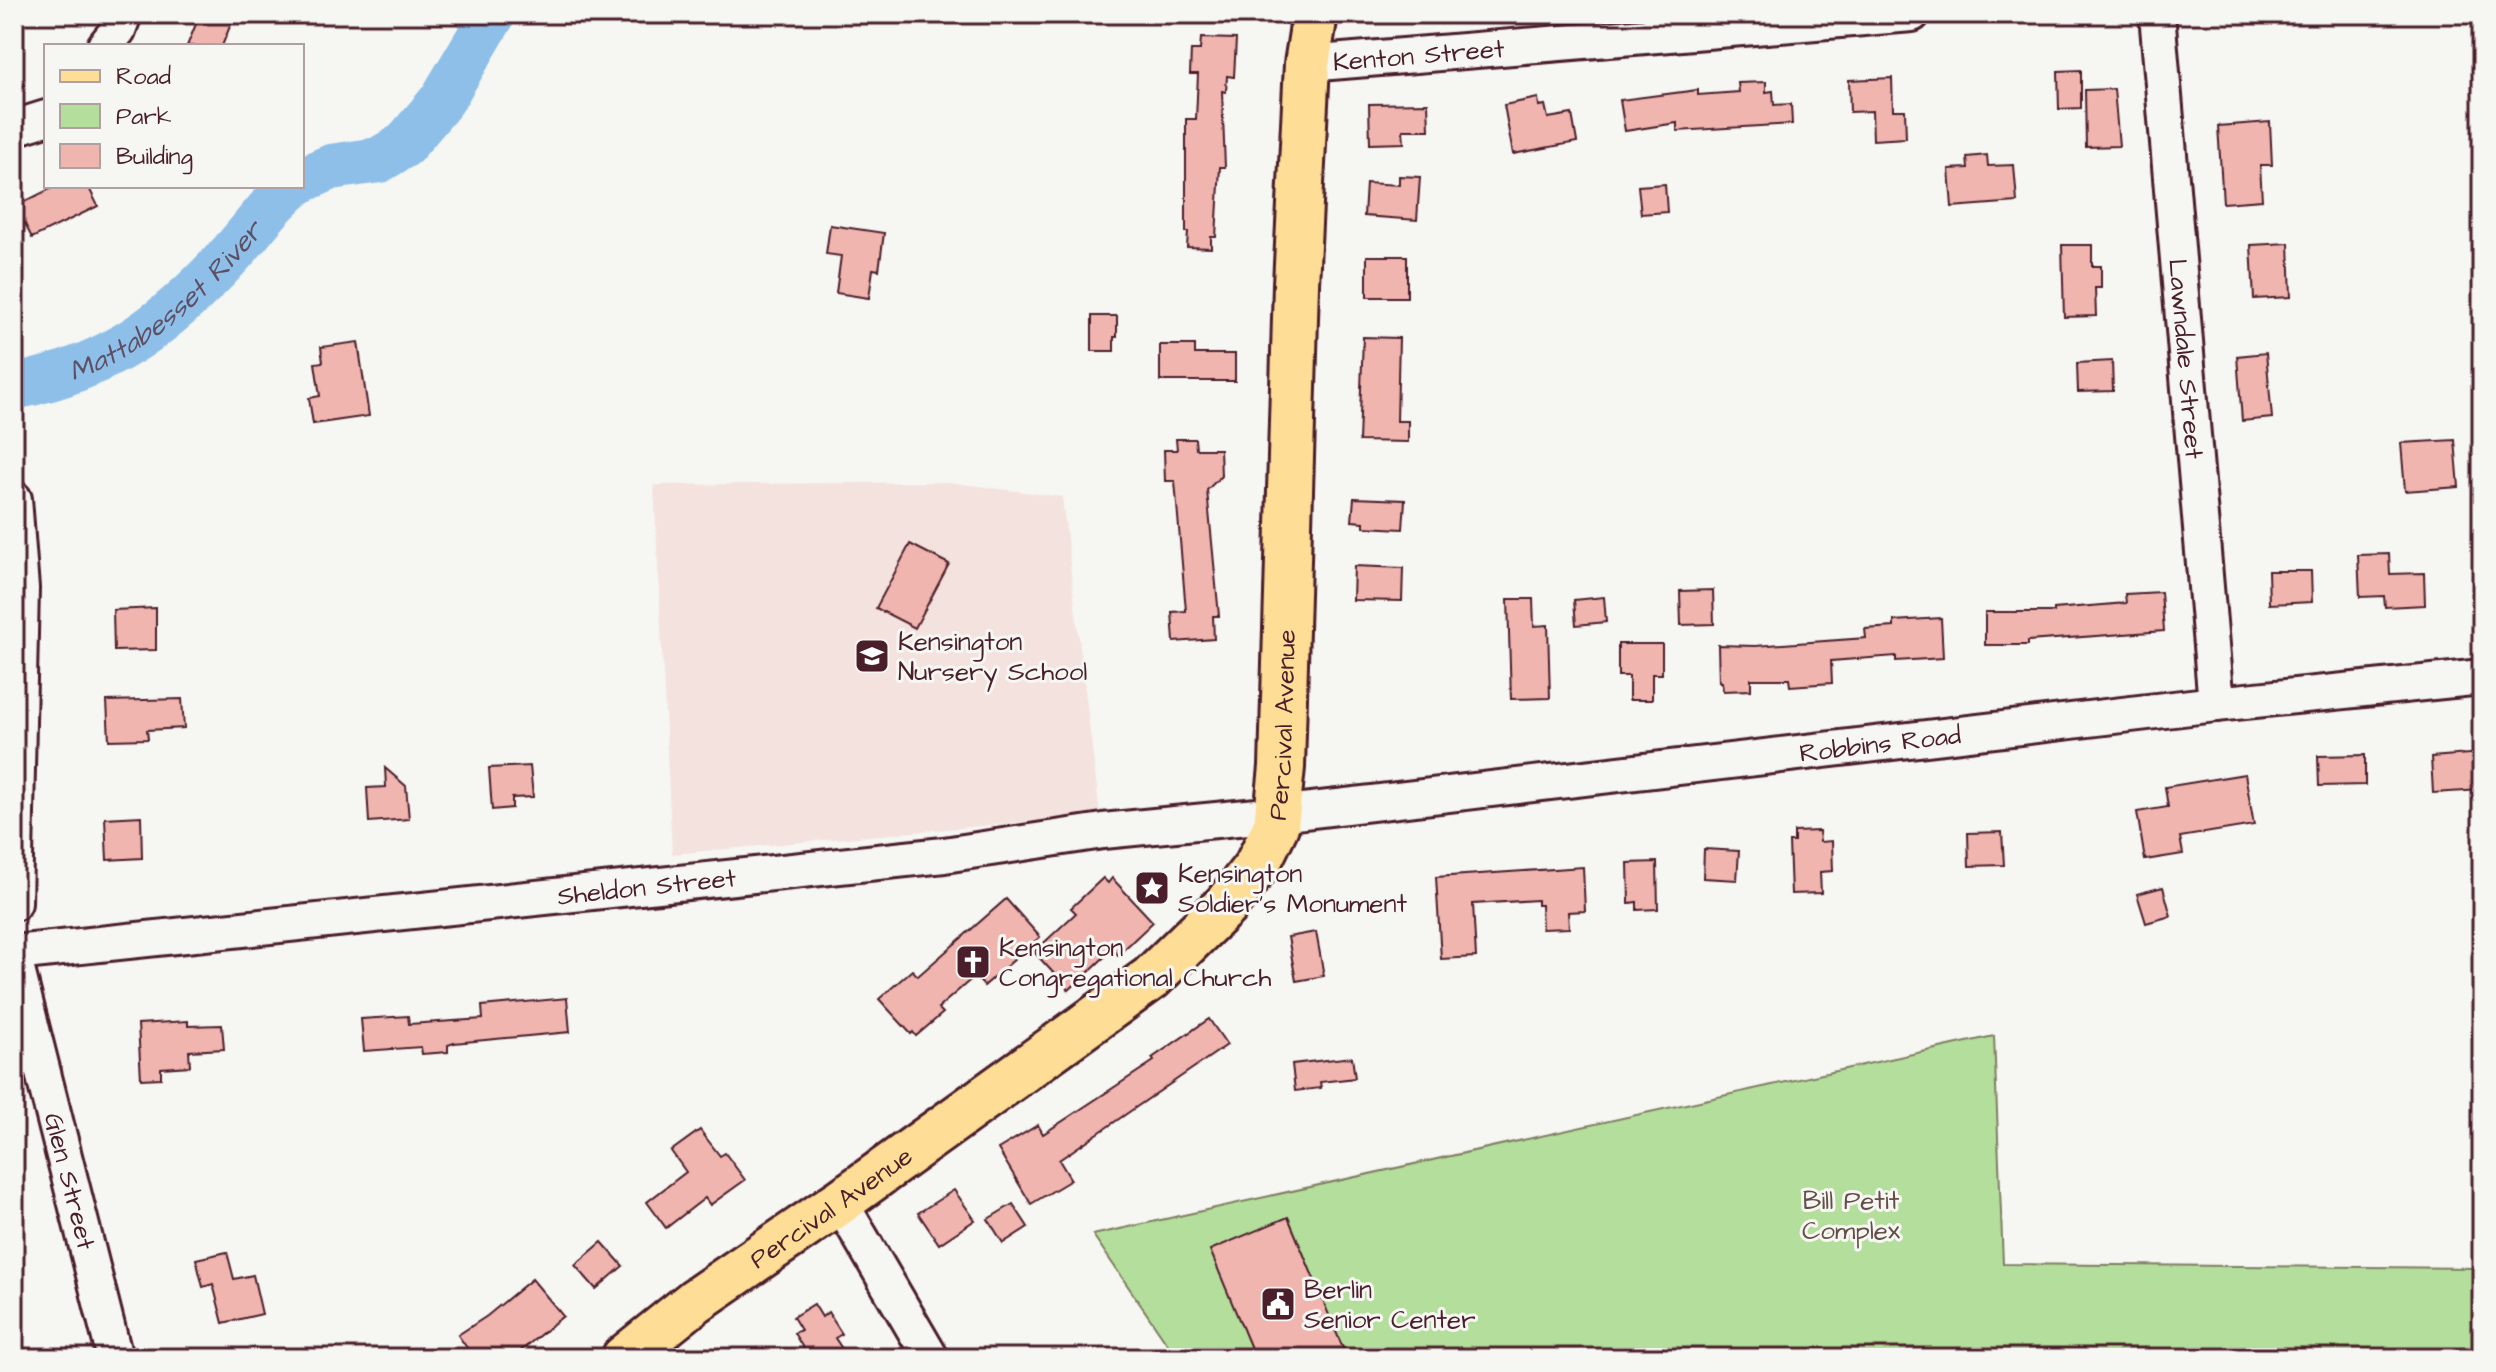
<svg xmlns="http://www.w3.org/2000/svg" width="2496" height="1372" font-family="'Architects Daughter',sans-serif">
<rect width="100%" height="100%" fill="#f6f6f2"/>
<filter id="ink" filterUnits="userSpaceOnUse"><feTurbulence type="fractalNoise" baseFrequency=".0125" numOctaves="2"/><feDisplacementMap in="SourceGraphic" scale="16" xChannelSelector="R" yChannelSelector="G"/><feConvolveMatrix kernelMatrix="1 2 1 2 8 2 1 2 1" color-interpolation-filters="sRGB"/></filter>
<g filter="url(#ink)">
<!-- built -->
<path fill="#f4e2de" d="M 947,482 L 1062,497 L 1100,815 L 672,854 L 654,485 Z"/>
<!-- green -->
<path fill="#b4de9b" stroke="#7f7e63" stroke-width="2" d="M 1994,1036 L 2003,1264 L 2482,1268 L 2482,1358 L 1177,1358 L 1093,1235 Z"/>
<g fill="none" stroke-linecap="round" stroke-linejoin="round">
<!-- river -->
<g stroke="#8dbfe9" stroke-width="46">
<path d="M 302,180 L 331,167 L 379,160 L 404,145 L 442,100 L 493,14"/>
<path id="s1" d="M 18,386 C 111,367 168,323 231,254 C 252,231 269,205 293,186"/>
</g>
</g>
<!-- building -->
<g fill="#f0b5af" stroke="#4a1f2b" stroke-width="2">
<path d="M 200,14 L 235,14 L 222,46 L 187,46 Z"/>
<path d="M 1201,38 L 1236,39 L 1234,77 L 1227,76 L 1226,92 L 1222,91 L 1225,167 L 1220,167 L 1216,237 L 1211,237 L 1211,248 L 1187,247 L 1188,232 L 1186,232 L 1186,119 L 1196,119 L 1198,74 L 1190,74 L 1191,50 L 1200,50 Z"/>
<path d="M 2081,70 L 2081,108 L 2059,109 L 2058,71 Z"/>
<path d="M 1892,78 L 1893,110 L 1905,110 L 1906,138 L 1873,140 L 1872,111 L 1850,112 L 1849,80 Z"/>
<path d="M 1766,82 L 1766,92 L 1773,91 L 1774,105 L 1791,104 L 1792,124 L 1677,131 L 1677,123 L 1625,131 L 1620,100 L 1698,90 L 1698,95 L 1739,92 L 1738,83 Z"/>
<path d="M 2114,89 L 2119,146 L 2086,147 L 2085,90 Z"/>
<path d="M 1538,98 L 1539,106 L 1545,105 L 1548,118 L 1572,114 L 1577,142 L 1513,154 L 1504,105 Z"/>
<path d="M 1428,103 L 1429,130 L 1403,130 L 1404,143 L 1370,144 L 1369,104 Z"/>
<path d="M 2270,122 L 2272,165 L 2260,165 L 2262,200 L 2223,203 L 2218,126 Z"/>
<path d="M 1987,155 L 1988,166 L 2014,165 L 2017,202 L 1952,207 L 1949,169 L 1968,168 L 1967,157 Z"/>
<path d="M 1399,176 L 1420,177 L 1417,220 L 1364,216 L 1366,183 L 1399,185 Z"/>
<path d="M 1665,184 L 1667,212 L 1641,214 L 1638,186 Z"/>
<path d="M 56,186 L 88,186 L 98,206 L 32,238 L 16,206 Z"/>
<path d="M 830,225 L 884,233 L 879,270 L 873,269 L 869,298 L 836,293 L 841,256 L 826,254 Z"/>
<path d="M 2289,243 L 2291,297 L 2254,299 L 2251,245 Z"/>
<path d="M 2062,245 L 2092,245 L 2092,266 L 2101,266 L 2101,288 L 2095,288 L 2096,316 L 2064,317 Z"/>
<rect x="1367" y="256" width="40" height="41"/>
<path d="M 1092,316 L 1117,316 L 1117,337 L 1114,337 L 1114,351 L 1092,351 Z"/>
<path d="M 1363,337 L 1399,338 L 1397,421 L 1408,421 L 1408,442 L 1359,441 Z"/>
<path d="M 358,342 L 369,416 L 313,424 L 309,398 L 320,396 L 315,363 L 323,362 L 321,347 Z"/>
<path d="M 1160,345 L 1195,345 L 1195,354 L 1235,354 L 1235,381 L 1160,381 Z"/>
<path d="M 2266,353 L 2272,418 L 2242,421 L 2237,356 Z"/>
<path d="M 2112,361 L 2113,391 L 2078,392 L 2077,363 Z"/>
<path d="M 1176,439 L 1195,439 L 1196,449 L 1220,449 L 1221,476 L 1207,490 L 1219,616 L 1213,616 L 1214,639 L 1174,642 L 1172,612 L 1186,611 L 1175,481 L 1165,481 L 1164,450 L 1177,450 Z"/>
<path d="M 2455,440 L 2459,487 L 2405,491 L 2401,443 Z"/>
<path d="M 1354,498 L 1405,500 L 1403,529 L 1364,527 L 1364,522 L 1352,521 Z"/>
<path d="M 910,544 L 949,564 L 915,628 L 876,608 Z"/>
<path d="M 2389,554 L 2390,574 L 2424,573 L 2425,605 L 2385,607 L 2384,596 L 2360,597 L 2358,555 Z"/>
<path d="M 1354,566 L 1403,568 L 1402,601 L 1353,600 Z"/>
<path d="M 2268,571 L 2311,571 L 2312,602 L 2269,604 Z"/>
<path d="M 1713,590 L 1714,624 L 1681,625 L 1680,591 Z"/>
<path d="M 2161,592 L 2164,631 L 2028,641 L 2028,645 L 1985,645 L 1985,612 L 2054,612 L 2054,609 L 2126,603 L 2125,594 Z"/>
<path d="M 1604,597 L 1606,622 L 1576,625 L 1574,600 Z"/>
<path d="M 1508,599 L 1533,599 L 1534,626 L 1548,625 L 1550,698 L 1511,699 Z"/>
<path d="M 156,608 L 156,650 L 114,651 L 113,610 Z"/>
<path d="M 1941,618 L 1943,658 L 1896,661 L 1896,656 L 1831,661 L 1832,683 L 1790,686 L 1789,679 L 1751,679 L 1751,690 L 1723,691 L 1722,682 L 1719,682 L 1718,645 L 1755,646 L 1866,638 L 1865,629 L 1894,627 L 1894,621 Z"/>
<path d="M 1618,644 L 1662,644 L 1662,674 L 1652,674 L 1652,700 L 1629,700 L 1629,676 L 1618,676 Z"/>
<path d="M 182,699 L 184,728 L 147,730 L 148,739 L 109,740 L 107,701 Z"/>
<path d="M 2482,753 L 2482,790 L 2433,793 L 2431,757 Z"/>
<path d="M 2365,755 L 2365,785 L 2319,786 L 2318,756 Z"/>
<path d="M 530,766 L 533,797 L 512,798 L 512,808 L 492,810 L 489,768 Z"/>
<path d="M 385,768 L 406,786 L 409,819 L 369,822 L 367,788 L 386,787 Z"/>
<path d="M 2245,774 L 2254,825 L 2180,837 L 2183,854 L 2145,860 L 2137,812 L 2168,807 L 2165,787 Z"/>
<path d="M 141,816 L 142,858 L 107,860 L 105,818 Z"/>
<path d="M 1819,831 L 1820,842 L 1832,841 L 1833,871 L 1820,872 L 1821,893 L 1791,894 L 1789,842 L 1794,842 L 1794,832 Z"/>
<path d="M 2002,832 L 2004,865 L 1969,866 L 1968,833 Z"/>
<path d="M 1704,849 L 1739,851 L 1737,880 L 1703,878 Z"/>
<path d="M 1657,862 L 1658,909 L 1637,910 L 1637,902 L 1629,903 L 1628,863 Z"/>
<path d="M 1583,867 L 1585,911 L 1568,912 L 1569,928 L 1542,929 L 1541,905 L 1537,905 L 1537,900 L 1473,904 L 1476,957 L 1441,959 L 1436,877 Z"/>
<path d="M 1103,878 L 1108,883 L 1112,878 L 1153,922 L 1118,955 L 1113,949 L 1069,990 L 1034,952 L 1076,913 L 1071,908 Z"/>
<path d="M 2163,887 L 2171,916 L 2146,923 L 2137,894 Z"/>
<path d="M 1006,899 L 1040,937 L 984,986 L 975,976 L 938,1008 L 943,1013 L 916,1036 L 913,1032 L 911,1034 L 879,999 L 912,970 L 918,976 Z"/>
<path d="M 1316,932 L 1324,976 L 1296,981 L 1288,937 Z"/>
<path d="M 567,998 L 570,1032 L 454,1043 L 448,1045 L 448,1052 L 422,1054 L 421,1047 L 364,1051 L 361,1019 L 408,1016 L 409,1024 L 483,1019 L 482,1006 Z"/>
<path d="M 1209,1019 L 1227,1045 L 1059,1160 L 1071,1180 L 1031,1204 L 998,1149 L 1038,1125 L 1043,1134 L 1154,1061 L 1152,1058 Z"/>
<path d="M 188,1021 L 188,1026 L 222,1025 L 224,1049 L 189,1051 L 190,1066 L 161,1068 L 161,1078 L 141,1079 L 138,1024 Z"/>
<path d="M 1352,1057 L 1355,1078 L 1320,1082 L 1321,1088 L 1295,1091 L 1292,1064 Z"/>
<path d="M 700,1130 L 720,1156 L 725,1153 L 745,1180 L 710,1205 L 705,1198 L 666,1228 L 647,1202 L 686,1172 L 671,1151 Z"/>
<path d="M 954,1190 L 975,1220 L 939,1244 L 918,1213 Z"/>
<path d="M 1013,1204 L 1028,1227 L 1003,1243 L 988,1219 Z"/>
<path d="M 1288,1217 L 1347,1358 L 1255,1358 L 1210,1250 Z"/>
<path d="M 602,1242 L 623,1266 L 596,1289 L 575,1265 Z"/>
<path d="M 227,1252 L 234,1279 L 253,1275 L 262,1314 L 223,1323 L 213,1284 L 203,1287 L 196,1259 Z"/>
<path d="M 532,1279 L 563,1316 L 512,1358 L 474,1358 L 458,1335 L 487,1316 Z"/>
<path d="M 814,1304 L 822,1317 L 828,1312 L 842,1334 L 835,1338 L 848,1358 L 809,1358 L 794,1333 L 801,1330 L 793,1317 Z"/>
</g>
<g fill="none" stroke-linecap="round" stroke-linejoin="round">
<defs>
<g id="minor">
<path id="s2" d="M 2157,14 L 2216,704"/>
<path d="M 105,46 L 118,30 L 124,14"/>
<path id="s3" d="M 1307,64 L 1912,14"/>
<path d="M 14,128 L 46,118"/>
<path d="M 14,499 L 21,588 L 14,903"/>
<path id="s4" d="M 14,953 L 944,855 L 1103,831 L 1278,814 L 2216,704 L 2482,677"/>
<path id="s5" d="M 14,958 L 115,1358"/>
<path d="M 840,1202 L 931,1358"/>
</g>
<g id="major">
<path id="s6" d="M 624,1358 L 695,1301 L 840,1202 L 1151,978 L 1226,905 L 1257,865 L 1276,826 L 1282,767 L 1296,284 L 1307,64 L 1315,14"/>
</g>
</defs>
<!-- minor casing -->
<use href="#minor" stroke="#4a1f2b" stroke-width="40"/>
<!-- major casing -->
<use href="#major" stroke="#4a1f2b" stroke-width="50"/>
<!-- minor -->
<use href="#minor" stroke="#f6f6f2" stroke-width="34"/>
<!-- major -->
<use href="#major" stroke="#fedd96" stroke-width="44"/>
</g>
</g>
<!-- icons -->
<defs>
<symbol id="school-square" viewBox="-11 -11 22 22"><rect x="-9" y="-9" width="18" height="18" rx="4" fill="#4a1f2b" stroke="#f6f6f2"/><path d="M0-5L7-2L0 1L-7-2ZM-4 1L0 2.5L4 1V4Q0 6-4 4Z" fill="#fff"/></symbol>
<symbol id="sight-square" viewBox="-11 -11 22 22"><rect x="-9" y="-9" width="18" height="18" rx="4" fill="#4a1f2b" stroke="#f6f6f2"/><path d="M0-6L1.8-2.2L6-1.7L2.9 1.2L3.7 5.4L0 3.3L-3.7 5.4L-2.9 1.2L-6-1.7L-1.8-2.2Z" fill="#fff"/></symbol>
<symbol id="church-square" viewBox="-11 -11 22 22"><rect x="-9" y="-9" width="18" height="18" rx="4" fill="#4a1f2b" stroke="#f6f6f2"/><path d="M-1.2-6h2.4v3.5h3.3v2.4h-3.3V6h-2.4V-.1h-3.3v-2.4h3.3Z" fill="#fff"/></symbol>
<symbol id="civic-square" viewBox="-11 -11 22 22"><rect x="-9" y="-9" width="18" height="18" rx="4" fill="#4a1f2b" stroke="#f6f6f2"/><path d="M-.6-6.5H3V-4.5H.6V-3L4-1V1h2V6H-6V1h2V-1L-.6-3ZM-1.2 2.5V6h2.4V2.5Z" fill="#fff"/></symbol>
</defs>
<g fill-rule="evenodd">
<use href="#school-square" x="852" y="636" width="40" height="40"/>
<use href="#sight-square" x="1132" y="868" width="40" height="40"/>
<use href="#church-square" x="953" y="942" width="40" height="40"/>
<use href="#civic-square" x="1258" y="1284" width="40" height="40"/>
</g>
<g text-anchor="middle" stroke-width="6" stroke-linejoin="round" paint-order="stroke">
<!-- street labels -->
<g font-size="26" fill="#4a1f2b" stroke="#f6f6f2">
<text dy="9" stroke="none"><textPath href="#s3" startOffset="112">Kenton Street</textPath></text>
<text dy="9" stroke="none"><textPath href="#s2" startOffset="346">Lawndale Street</textPath></text>
<text dy="9" stroke="none"><textPath href="#s6" startOffset="950">Percival Avenue</textPath></text>
<text dy="9" stroke="none"><textPath href="#s4" startOffset="1878">Robbins Road</textPath></text>
<text dy="9" stroke="none"><textPath href="#s4" startOffset="636">Sheldon Street</textPath></text>
<text dy="9" stroke="none"><textPath href="#s5" startOffset="230">Glen Street</textPath></text>
<text dy="9" stroke="none"><textPath href="#s6" startOffset="256">Percival Avenue</textPath></text>
</g>
<!-- poi labels -->
<g font-size="26" fill="#4a1f2b" stroke="#f6f6f2" text-anchor="start">
<text x="898" y="650">Kensington<tspan x="898" dy="30">Nursery School</tspan></text>
<text x="1178" y="882">Kensington<tspan x="1178" dy="30">Soldier's Monument</tspan></text>
<text x="999" y="956">Kensington<tspan x="999" dy="30">Congregational Church</tspan></text>
<text x="1304" y="1298">Berlin<tspan x="1304" dy="30">Senior Center</tspan></text>
</g>
<!-- park labels -->
<g font-size="26" fill="#644f47" stroke="#f6f6f2">
<text x="1851" y="1209">Bill Petit<tspan x="1851" dy="30">Complex</tspan></text>
</g>
<!-- water labels -->
<g font-size="28" font-style="italic" fill="#5e4f64" stroke="#f6f6f2">
<text dy="10" stroke="none"><textPath href="#s1" startOffset="174">Mattabesset River</textPath></text>
</g>
</g>
<!-- margin -->
<rect width="2496" height="1372" fill="none" stroke="#f6f6f2" stroke-width="48"/>
<rect x="24" y="24" width="2448" height="1324" fill="none" stroke="#4a1f2b" stroke-width="3" filter="url(#ink)"/>
<!-- legend -->
<rect x="44" y="44" width="260" height="144" fill="#f6f6f2" stroke="#b1a0a2" stroke-width="2"/>
<rect x="60" y="70" width="40" height="12" fill="#fedd96" stroke="#b1a0a2" stroke-width="2"/>
<text x="116" y="84" font-size="24" fill="#4a1f2b">Road</text>
<rect x="60" y="104" width="40" height="24" fill="#b4de9b" stroke="#b1a0a2" stroke-width="2"/>
<text x="116" y="124" font-size="24" fill="#4a1f2b">Park</text>
<rect x="60" y="144" width="40" height="24" fill="#f0b5af" stroke="#b1a0a2" stroke-width="2"/>
<text x="116" y="164" font-size="24" fill="#4a1f2b">Building</text>
</svg>
